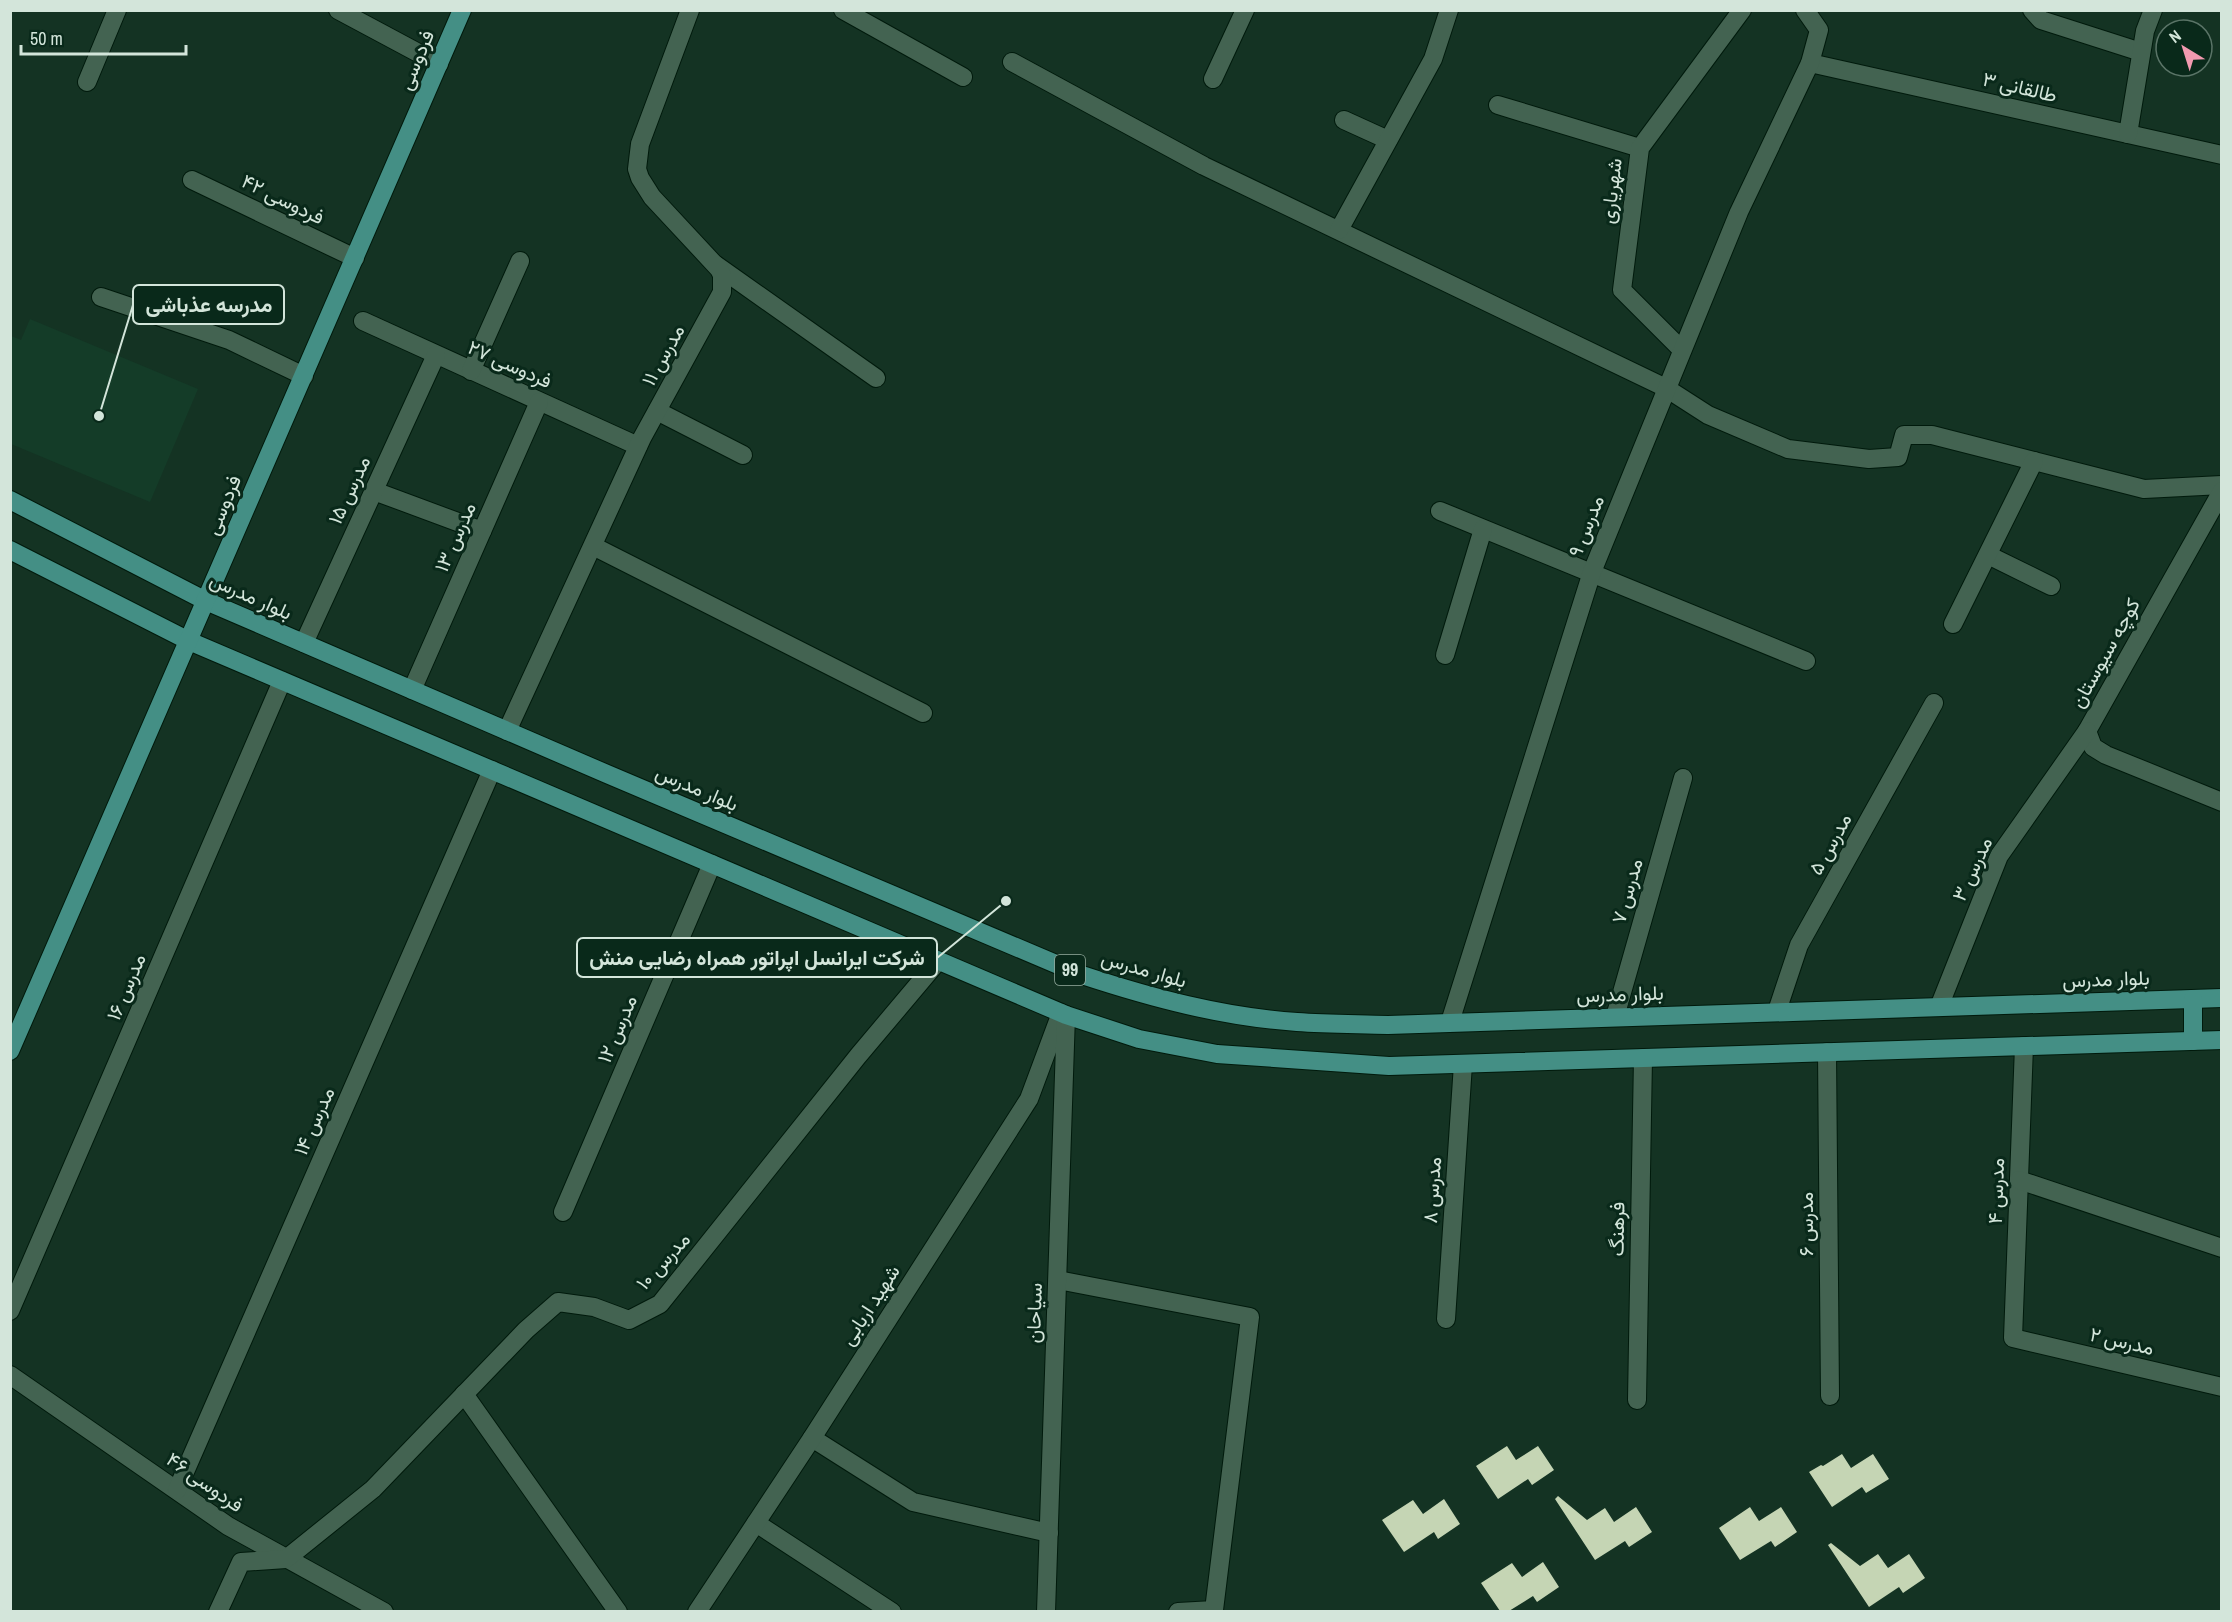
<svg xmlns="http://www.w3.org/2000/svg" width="2232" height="1622" font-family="'Archivo Narrow',Vazirmatn,sans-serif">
<rect width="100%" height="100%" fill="#143323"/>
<!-- built -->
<path fill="#143c28" d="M 30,319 L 198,389 L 150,502 L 11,444 L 11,336 L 21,340 Z"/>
<!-- building -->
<g fill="#c5d5b4">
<path d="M 1507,1446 L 1516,1460 L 1538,1446 L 1554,1470 L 1532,1485 L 1528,1479 L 1498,1499 L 1476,1466 Z"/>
<path d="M 1842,1454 L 1851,1468 L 1873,1454 L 1889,1479 L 1866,1493 L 1862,1487 L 1832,1507 L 1809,1472 L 1821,1465 L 1823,1466 Z"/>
<path d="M 1558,1496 L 1587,1520 L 1605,1508 L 1614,1522 L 1636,1507 L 1652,1532 L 1629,1547 L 1625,1541 L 1595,1560 L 1555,1499 Z"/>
<path d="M 1444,1499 L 1460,1524 L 1438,1539 L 1434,1532 L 1404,1552 L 1382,1520 L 1413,1500 L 1423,1514 Z"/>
<path d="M 1750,1507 L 1759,1521 L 1781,1507 L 1797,1532 L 1775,1547 L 1771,1541 L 1740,1560 L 1719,1528 Z"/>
<path d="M 1831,1543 L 1860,1566 L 1878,1554 L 1888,1568 L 1909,1554 L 1925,1578 L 1903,1593 L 1899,1587 L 1869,1607 L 1828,1545 Z"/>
<path d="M 1543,1562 L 1559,1587 L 1537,1602 L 1533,1596 L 1509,1611 L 1500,1611 L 1481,1583 L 1512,1563 L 1522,1577 Z"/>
</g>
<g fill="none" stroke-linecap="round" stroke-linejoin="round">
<defs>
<g id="minor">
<path d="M 338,10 L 439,64"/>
<path d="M 843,10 L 963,77"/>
<path d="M 2032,10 L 2041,20 L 2141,52"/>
<path d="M 1012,62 L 1204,166 L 1666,388 L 1708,415 L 1788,449 L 1869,459 L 1898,457 L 1904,435 L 1932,435 L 2144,489 L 2222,485"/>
<path d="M 1810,63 L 2222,155"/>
<path d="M 1213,79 L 1245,10"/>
<path d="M 87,82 L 117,10"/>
<path d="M 1498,105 L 1640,148"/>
<path d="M 1344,120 L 1388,140"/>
<path d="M 2128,134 L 2145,31 L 2153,10"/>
<path d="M 192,180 L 355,258"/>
<path d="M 1339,230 L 1433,59 L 1449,10"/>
<path d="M 716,265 L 876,378"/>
<path d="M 101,297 L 229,340 L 304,376"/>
<path d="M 363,321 L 638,446"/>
<path d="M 1682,350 L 1622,290 L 1640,148 L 1742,10"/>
<path d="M 471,371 L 520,261"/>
<path d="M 657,411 L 743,455"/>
<path d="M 374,491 L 482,531"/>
<path d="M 2222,491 L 2087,731 L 2093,747 L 2106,755 L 2222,802"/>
<path d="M 1440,511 L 1806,661"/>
<path d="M 593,546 L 923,713"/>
<path d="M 1988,555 L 2051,586"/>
<path d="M 1953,624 L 2034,461"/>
<path d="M 304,643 L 436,355"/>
<path d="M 1445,655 L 1483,529"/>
<path d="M 412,690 L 539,402"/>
<path d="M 507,731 L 642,438 L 722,292 L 722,275 L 719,269 L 652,197 L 640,178 L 637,169 L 640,144 L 690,10"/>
<path d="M 1939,1007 L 1999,856 L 2087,731"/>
<path d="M 1777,1011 L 1799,945 L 1934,703"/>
<path d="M 1615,1017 L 1683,778"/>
<path d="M 1450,1022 L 1592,572 L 1739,212 L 1810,63 L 1819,30 L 1805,10"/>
<path d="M 2024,1046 L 2013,1338 L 2222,1387"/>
<path d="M 1827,1052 L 1830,1396"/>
<path d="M 2019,1180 L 2222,1248"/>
<path d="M 563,1212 L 712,864"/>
<path d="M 1058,1280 L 1250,1317 L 1214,1610 L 1178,1612"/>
<path d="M 10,1311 L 282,681"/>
<path d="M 1446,1319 L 1463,1064"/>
<path d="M 10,1375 L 228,1526 L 384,1612"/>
<path d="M 464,1394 L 618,1612"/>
<path d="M 1637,1400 L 1643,1058"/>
<path d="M 812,1438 L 913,1502 L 1049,1533"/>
<path d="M 177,1490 L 492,770"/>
<path d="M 756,1523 L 892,1612"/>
<path d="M 218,1612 L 241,1562 L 286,1559 L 373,1489 L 526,1330 L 558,1302 L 594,1307 L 629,1320 L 660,1304 L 858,1056 L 938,961"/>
<path d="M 697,1612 L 812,1438 L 1029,1099 L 1061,1013"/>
<path d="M 1046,1612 L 1066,1015"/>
</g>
<g id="major">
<path d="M 10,500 L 206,601 L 607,774 L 1082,975 C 1152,998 1223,1017 1297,1022 C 1327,1024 1358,1024 1388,1025 L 2222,998"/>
<path d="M 10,550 L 189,641 L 1066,1015 L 1139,1039 L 1217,1054 L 1389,1066 L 2222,1040"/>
<path d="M 2193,999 L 2193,1041"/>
<path d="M 10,1051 L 462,10"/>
</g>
</defs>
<!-- minor casing -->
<use href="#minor" stroke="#001a0c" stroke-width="20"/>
<!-- major casing -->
<use href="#major" stroke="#001a0c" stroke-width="20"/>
<!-- minor -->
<use href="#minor" stroke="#436351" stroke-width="18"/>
<!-- major -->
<use href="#major" stroke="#448f85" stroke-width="18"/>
</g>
<g text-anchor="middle" stroke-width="6" stroke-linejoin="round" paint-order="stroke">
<!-- shield labels -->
<rect fill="#09291a" stroke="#96ada0" stroke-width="1.5" x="1055" y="955" width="30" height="30" rx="4.5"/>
<g font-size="18" font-weight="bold" fill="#d3e5da">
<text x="1070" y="976">99</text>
</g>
<!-- street labels -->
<g font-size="20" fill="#d3e5da" stroke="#09291a">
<text transform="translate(416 60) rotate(-67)" y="7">فردوسی</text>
<text transform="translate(2020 87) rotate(13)" y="7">طالقانی ۳</text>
<text transform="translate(1611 191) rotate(-83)" y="7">شهریاری</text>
<text transform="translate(283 199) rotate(26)" y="7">فردوسی ۴۲</text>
<text transform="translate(663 355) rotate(-61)" y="7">مدرس ۱۱</text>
<text transform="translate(510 364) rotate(24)" y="7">فردوسی ۲۷</text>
<text transform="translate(349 490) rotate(-65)" y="7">مدرس ۱۵</text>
<text transform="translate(223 505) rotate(-67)" y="7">فردوسی</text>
<text transform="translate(1586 526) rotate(-68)" y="7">مدرس ۹</text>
<text transform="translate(455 537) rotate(-66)" y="7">مدرس ۱۳</text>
<text transform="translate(251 596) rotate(24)" y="7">بلوار مدرس</text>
<text transform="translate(2105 653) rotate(-61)" y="7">کوچه سیوستان</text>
<text transform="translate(697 788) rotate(23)" y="7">بلوار مدرس</text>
<text transform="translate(1830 844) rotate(-61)" y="7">مدرس ۵</text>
<text transform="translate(1972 869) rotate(-65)" y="7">مدرس ۳</text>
<text transform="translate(1627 891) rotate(-74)" y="7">مدرس ۷</text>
<text transform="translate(1144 969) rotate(16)" y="7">بلوار مدرس</text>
<text transform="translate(2106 979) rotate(-2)" y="7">بلوار مدرس</text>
<text transform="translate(126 987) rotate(-67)" y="7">مدرس ۱۶</text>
<text transform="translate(1620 994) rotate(-2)" y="7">بلوار مدرس</text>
<text transform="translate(617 1029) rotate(-67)" y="7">مدرس ۱۲</text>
<text transform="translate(314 1121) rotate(-66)" y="7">مدرس ۱۴</text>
<text transform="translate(1432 1190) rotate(-86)" y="7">مدرس ۸</text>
<text transform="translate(1996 1191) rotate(-88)" y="7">مدرس ۴</text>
<text transform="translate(1806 1224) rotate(-90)" y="7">مدرس ۶</text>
<text transform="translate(1617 1229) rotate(-89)" y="7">فرهنگ</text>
<text transform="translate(663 1261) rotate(-48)" y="7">مدرس ۱۰</text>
<text transform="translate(870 1305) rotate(-57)" y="7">شهید اربابی</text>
<text transform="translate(1034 1313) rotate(-88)" y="7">سیاحان</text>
<text transform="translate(2122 1341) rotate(13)" y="7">مدرس ۲</text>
<text transform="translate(205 1482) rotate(35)" y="7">فردوسی ۴۶</text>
</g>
</g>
<!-- callouts -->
<path fill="none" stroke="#d3e5da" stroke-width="2" d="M99 416L133 305M1006 901L937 958"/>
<g fill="#d3e5da" stroke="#09291a" stroke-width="2">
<circle cx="99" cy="416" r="6"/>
<circle cx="1006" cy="901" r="6"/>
</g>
<g fill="#09291a" stroke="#d3e5da" stroke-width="2">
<rect x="133" y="285" width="151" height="39" rx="6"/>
<rect x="577" y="938" width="360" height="39" rx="6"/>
</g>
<g font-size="21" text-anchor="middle" font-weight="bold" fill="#d3e5da">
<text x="209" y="312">مدرسه عذباشی</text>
<text x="757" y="965">شرکت ایرانسل اپراتور همراه رضایی منش</text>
</g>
<!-- border -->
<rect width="2232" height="1622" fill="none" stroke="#d3e5da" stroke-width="24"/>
<!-- north arrow -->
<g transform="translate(2184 48) rotate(322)"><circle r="28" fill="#09291a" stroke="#5a7467" stroke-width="1.5"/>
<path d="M0-4.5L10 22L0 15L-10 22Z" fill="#f29ab0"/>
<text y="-9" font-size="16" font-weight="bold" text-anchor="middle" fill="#d3e5da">N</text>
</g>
<!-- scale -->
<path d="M21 45v9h165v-9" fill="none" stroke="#d3e5da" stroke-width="3"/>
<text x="30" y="45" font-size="18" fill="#d3e5da" stroke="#09291a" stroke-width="4.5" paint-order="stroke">50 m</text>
</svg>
